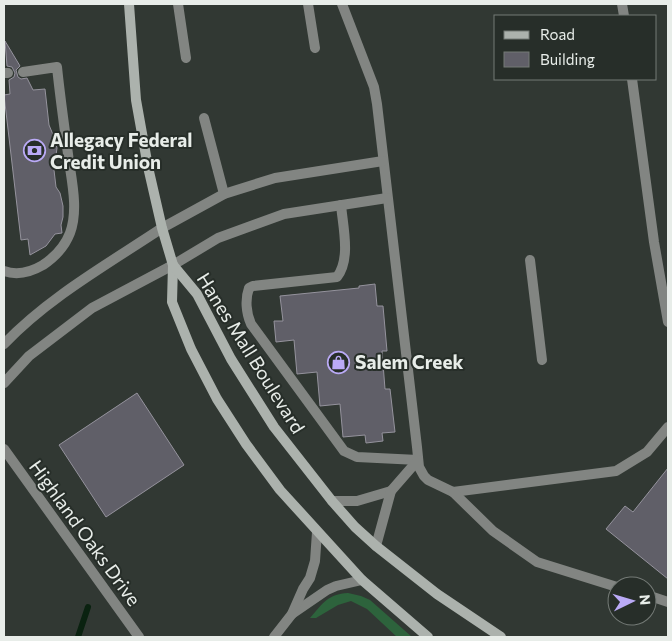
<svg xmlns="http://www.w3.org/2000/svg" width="672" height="641" font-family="Commissioner,sans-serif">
<rect width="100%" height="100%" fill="#313833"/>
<!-- green -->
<path fill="#2d633c" d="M 348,593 L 361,596 L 370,600 L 412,637 L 397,637 L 367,609 L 351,601 L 338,605 L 316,618 L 310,618 C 323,603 328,594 348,593 Z"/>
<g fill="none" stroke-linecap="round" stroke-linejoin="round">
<!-- stream -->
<path stroke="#0a2210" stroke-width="6" d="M 78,637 L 88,607"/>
</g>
<!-- building -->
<g fill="#605f68" stroke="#95939d">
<path d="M 5,41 L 20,66 L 16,70 L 18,77 L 21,79 L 27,78 L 33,90 L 45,89 L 49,125 L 54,137 L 57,148 L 54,170 L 56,187 L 60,193 L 63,206 L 63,217 L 61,225 L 62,233 L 55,234 L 46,246 L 30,255 L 28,239 L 21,240 L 4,95 L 10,94 L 9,80 L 14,77 L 15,73 L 12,67 L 7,66 Z"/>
<path d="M 375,284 L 377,306 L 383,306 L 387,351 L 382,351 L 385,389 L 390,389 L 395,432 L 382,433 L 383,441 L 366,443 L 365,435 L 343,437 L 340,404 L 320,406 L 317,372 L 297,374 L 294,340 L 276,342 L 274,321 L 283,321 L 280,296 L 359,288 L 359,286 Z"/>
<path d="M 137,393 L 184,465 L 106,517 L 59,445 Z"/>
<path d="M 668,468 L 668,579 L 606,529 L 625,506 L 633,512 Z"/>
</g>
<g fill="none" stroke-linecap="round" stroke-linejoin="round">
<!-- service -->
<g stroke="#828582" stroke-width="10">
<path d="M 178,4 L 186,58"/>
<path d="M 308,4 L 315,48"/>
<path d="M 342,4 L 374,87 L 377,104 L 417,447 L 419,467 L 424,476 L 428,480 L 453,492 L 616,471 L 647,452 L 668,427"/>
<path d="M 622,4 L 624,16"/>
<path d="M 4,73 L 8,73"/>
<path d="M 632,79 L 654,242 L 668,322"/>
<path d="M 204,118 L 224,194"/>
<path d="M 341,205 C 343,227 351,259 337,277 L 253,286 L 249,288 C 245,299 246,313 251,324 L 344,451 L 357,457 L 418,460"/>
<path d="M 162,228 L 224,194 L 275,178 L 383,161"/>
<path d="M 530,260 L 542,360"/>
<path d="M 173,265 L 218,238 L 284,214 L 387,198"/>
<path d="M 4,271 C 18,276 31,272 43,265 C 55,257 65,246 70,233 C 79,209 71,178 68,154 C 64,125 60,96 57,67 L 23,72"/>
<path d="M 453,492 L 493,531 L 537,562 L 617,587"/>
<path d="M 332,501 L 357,501 L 391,491"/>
<path d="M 376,546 L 391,491 L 418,460"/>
<path d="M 647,595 L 668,602"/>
</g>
<!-- minor -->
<g stroke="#828582" stroke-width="10">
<path d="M 4,344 C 49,297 108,264 162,228"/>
<path d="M 4,383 L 29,356 L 92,308 L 173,265"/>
<path d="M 4,449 L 139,637"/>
<path d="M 292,614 L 327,590 L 336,586 L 362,580"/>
<path d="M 274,637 L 292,614 L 303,589 L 310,578 L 315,561 L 317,532"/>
</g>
<!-- secondary -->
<g stroke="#acb2ad" stroke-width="10">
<path d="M 129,4 L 136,100 L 148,167 L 162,228 L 173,265 L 172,302 L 191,349 L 217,399 L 246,444 L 280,490 L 362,580 L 428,637"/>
<path d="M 173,265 L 197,294 L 231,359 L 274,427 L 332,501 L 355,527 L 376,546 L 437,594 L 501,637"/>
</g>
</g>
<!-- icons -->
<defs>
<symbol id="bank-ring" viewBox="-11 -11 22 22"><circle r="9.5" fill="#272e29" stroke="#baaaf6" stroke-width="1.5"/><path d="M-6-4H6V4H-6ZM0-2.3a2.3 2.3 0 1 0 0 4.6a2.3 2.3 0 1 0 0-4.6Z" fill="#baaaf6"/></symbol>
<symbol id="shop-ring" viewBox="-11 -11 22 22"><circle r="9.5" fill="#272e29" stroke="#baaaf6" stroke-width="1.5"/><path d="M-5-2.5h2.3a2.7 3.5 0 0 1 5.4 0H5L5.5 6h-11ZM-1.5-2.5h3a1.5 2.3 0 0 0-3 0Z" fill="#baaaf6"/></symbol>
</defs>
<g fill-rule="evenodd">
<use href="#bank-ring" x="22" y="138" width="25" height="25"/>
<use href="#shop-ring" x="326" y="350" width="25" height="25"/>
</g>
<g text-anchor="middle" stroke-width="4" stroke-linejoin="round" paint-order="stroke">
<!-- poi labels -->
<g font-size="19" font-weight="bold" fill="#e8ede9" stroke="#272e29" text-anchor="start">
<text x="50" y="147">Allegacy Federal<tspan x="50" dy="22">Credit Union</tspan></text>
<text x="355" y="369">Salem Creek</text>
</g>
<!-- street labels -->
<g font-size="19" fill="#e8ede9" stroke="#272e29">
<text transform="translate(251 353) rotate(58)" y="7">Hanes Mall Boulevard</text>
<text transform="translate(85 533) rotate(54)" y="7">Highland Oaks Drive</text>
</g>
</g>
<!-- border -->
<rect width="672" height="641" fill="none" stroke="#e8ede9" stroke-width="10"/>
<!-- legend -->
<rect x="494" y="15" width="162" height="65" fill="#272e29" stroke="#747a76"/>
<rect x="504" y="31" width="25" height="8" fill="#acb2ad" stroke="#747a76"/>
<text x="540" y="40" font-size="15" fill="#e8ede9">Road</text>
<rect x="504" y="52" width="25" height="15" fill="#605f68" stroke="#747a76"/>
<text x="540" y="65" font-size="15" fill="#e8ede9">Building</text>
<!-- north arrow -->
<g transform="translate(632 601) rotate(85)"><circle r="24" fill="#272e29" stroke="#747a76"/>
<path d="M0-4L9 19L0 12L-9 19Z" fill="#baaaf6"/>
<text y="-8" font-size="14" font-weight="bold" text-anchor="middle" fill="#e8ede9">N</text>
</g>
</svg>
